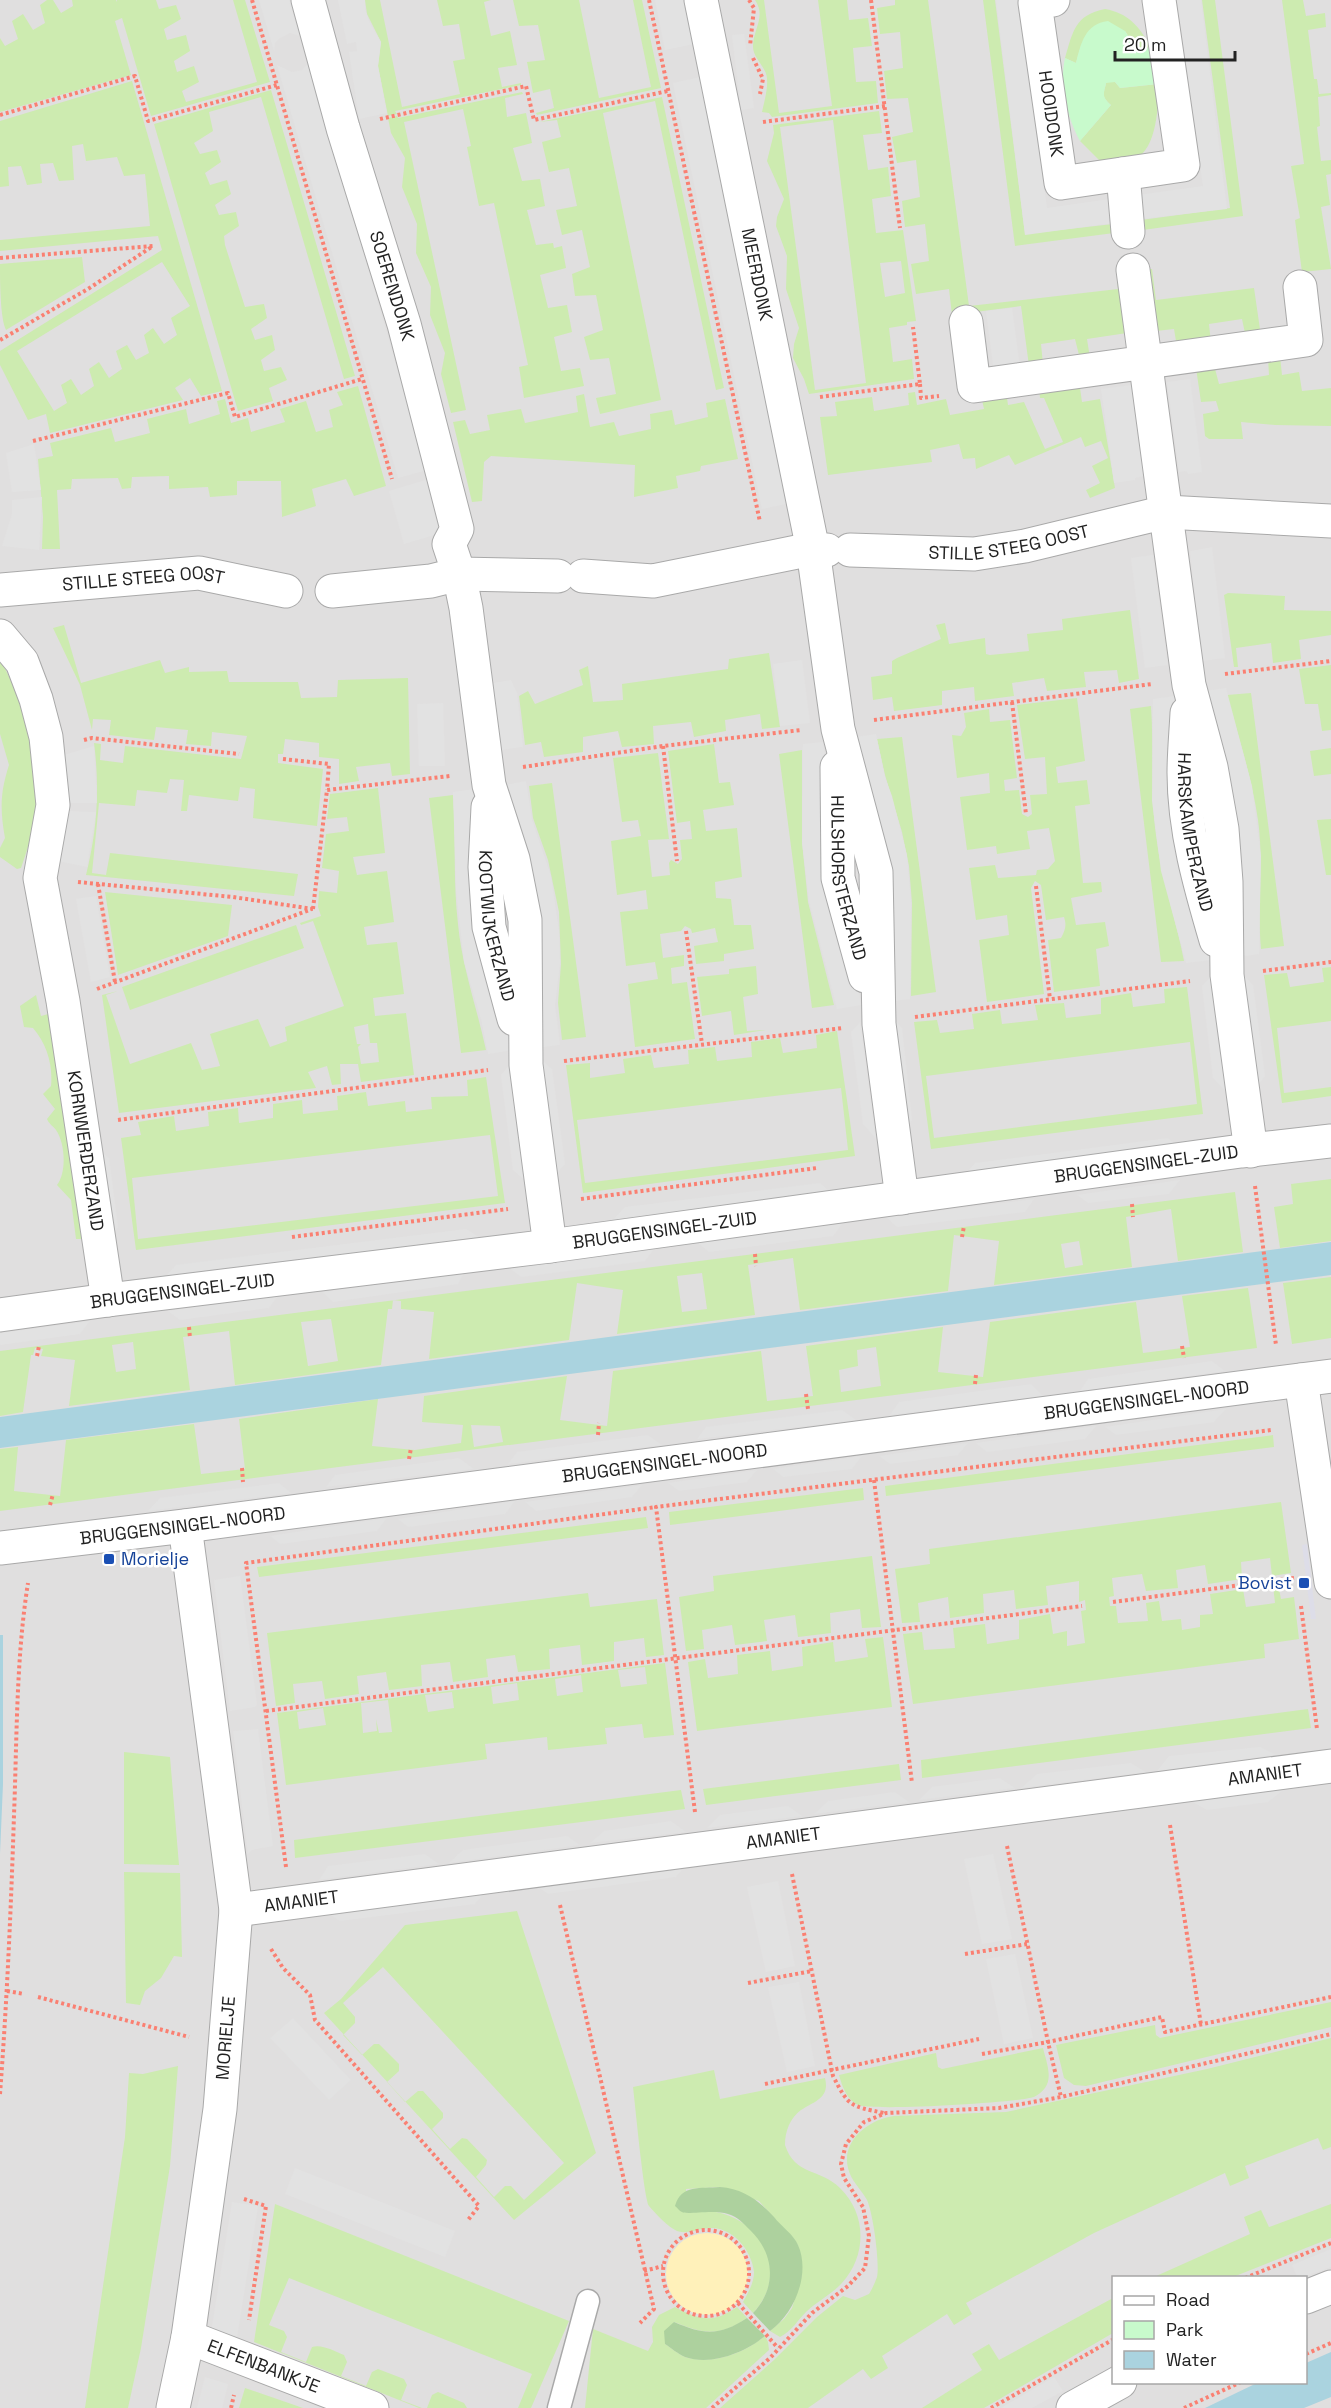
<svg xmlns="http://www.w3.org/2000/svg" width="1331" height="2408" font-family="'Space Grotesk',sans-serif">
<rect width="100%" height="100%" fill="#f2efe9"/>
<!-- residential -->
<path fill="#e0dfdf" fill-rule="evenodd" d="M 0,0 L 1331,0 L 1331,2408 L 0,2408 ZM 1114,2278 L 1306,2278 L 1306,2382 L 1114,2382 Z"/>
<!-- grass -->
<g fill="#cdebb0" fill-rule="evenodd">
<path d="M 47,0 L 53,0 L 61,13 L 73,6 L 72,0 L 116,0 L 117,2 L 117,0 L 156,0 L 159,9 L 176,5 L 181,19 L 164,29 L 167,40 L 186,35 L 190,51 L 174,61 L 177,72 L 194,66 L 199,82 L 182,91 L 186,102 L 257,82 L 233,0 L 245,0 L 270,82 L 151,116 L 122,18 L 115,21 L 131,75 L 0,112 L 0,38 L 5,46 L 18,39 L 12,21 L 23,14 L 33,30 L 45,23 L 40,5 Z"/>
<path d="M 365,0 L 380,0 L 402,107 L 460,94 L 453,61 L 465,59 L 459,24 L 443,26 L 437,0 L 491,0 L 484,2 L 491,36 L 510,31 L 517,65 L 498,68 L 502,87 L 521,83 L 521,85 L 395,111 L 397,114 L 388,116 L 378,66 L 381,42 L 367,14 Z"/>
<path d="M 513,0 L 579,0 L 599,98 L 651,87 L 633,0 L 642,0 L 661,88 L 537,115 L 536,113 L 554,108 L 550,89 L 533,93 L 527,62 L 545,60 L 538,25 L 519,26 Z"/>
<path d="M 755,0 L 764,0 L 779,113 L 832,106 L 818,0 L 847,0 L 849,20 L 868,18 L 872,46 L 853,48 L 856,82 L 876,81 L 878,103 L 772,117 L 769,113 L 762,112 C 764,103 768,89 767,79 C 767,67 752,58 753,45 C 754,28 766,16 755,0 Z"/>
<path d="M 895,0 L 928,0 L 969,306 L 1118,289 L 1117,275 L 1119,275 L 1127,333 L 1087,339 L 1090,358 L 1080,359 L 1075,339 L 1041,344 L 1043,364 L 1029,366 L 1021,306 L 952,315 L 949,289 L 916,294 L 911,264 L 929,261 L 925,224 L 905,227 L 902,201 L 920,197 L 916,160 L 897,163 L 892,137 L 913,132 L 908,98 L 887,99 L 884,71 L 903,68 L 900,32 L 880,34 L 877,8 L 895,5 Z"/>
<path d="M 983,0 L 995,0 L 1025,234 L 1113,224 L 1114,233 L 1015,246 Z"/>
<path d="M 1202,0 L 1215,0 L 1243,216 L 1143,230 L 1141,220 L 1230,208 Z"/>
<path d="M 1282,0 L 1303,0 L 1306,16 L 1325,13 L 1326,27 L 1308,30 L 1314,79 L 1317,79 L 1319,94 L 1331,93 L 1331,95 L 1318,97 L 1320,126 L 1317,127 L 1321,161 L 1331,160 L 1331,174 L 1326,175 L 1330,205 L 1321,207 L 1331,269 L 1302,272 L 1295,220 L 1300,218 L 1291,166 L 1304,164 Z"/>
<path d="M 1105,9 C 1128,13 1139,26 1150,46 L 1140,54 L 1125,31 L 1081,46 L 1076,63 L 1065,58 C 1073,31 1075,15 1105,9 Z"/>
<path d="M 132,81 L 222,391 L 201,396 L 190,378 L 175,388 L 183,400 L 50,433 L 46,414 L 28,420 L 0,365 L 0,351 L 162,250 L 158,236 L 0,251 L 0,240 L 150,226 L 145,174 L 124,176 L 117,157 L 86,161 L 83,144 L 72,146 L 74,180 L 59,181 L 53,163 L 40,164 L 42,183 L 27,185 L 21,166 L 8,167 L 9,186 L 0,187 L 0,121 ZM 162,262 L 190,306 L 171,318 L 177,335 L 164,344 L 153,328 L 144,335 L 149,353 L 136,360 L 127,345 L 116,351 L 122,369 L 109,378 L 99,362 L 89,369 L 94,386 L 81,395 L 71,379 L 61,385 L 67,403 L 54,411 L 17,351 Z"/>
<path d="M 1109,81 L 1115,82 L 1120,88 L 1158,84 C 1159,104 1157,149 1135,159 C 1126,163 1111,161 1101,162 L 1080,141 L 1111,105 C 1100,95 1104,94 1106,83 Z"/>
<path d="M 271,90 L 355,376 L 344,379 L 261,97 L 209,112 L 213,131 L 194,143 L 200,154 L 217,150 L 221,162 L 205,173 L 210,185 L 227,180 L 231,194 L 215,205 L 219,215 L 236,212 L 239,226 L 224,236 L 225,245 L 245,307 L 264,304 L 267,318 L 251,329 L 255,340 L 272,335 L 275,350 L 261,360 L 264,371 L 281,367 L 287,380 L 269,388 L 273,401 L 238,411 L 154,124 Z"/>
<path d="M 522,92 L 523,94 L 505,98 L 507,117 L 526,113 L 532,143 L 513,148 L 522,181 L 540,179 L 545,206 L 527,210 L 536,245 L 553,243 L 554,248 L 562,246 L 566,268 L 540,275 L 548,308 L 567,305 L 572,332 L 554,337 L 561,371 L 580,368 L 584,386 L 524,398 L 519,367 L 528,365 L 494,203 L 479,206 L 467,147 L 471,146 L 463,109 L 404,122 L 466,410 L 451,413 L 441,374 L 445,353 L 430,315 L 431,287 L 416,253 L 417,224 L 402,187 L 405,158 L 391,133 L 388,118 L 397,116 L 398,118 Z"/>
<path d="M 662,97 L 724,388 L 716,390 L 655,101 L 603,113 L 661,400 L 600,414 L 596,398 L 616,394 L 609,358 L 590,360 L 584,337 L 603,330 L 596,295 L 575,296 L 572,274 L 590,267 L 582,230 L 562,235 L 556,210 L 577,206 L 569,168 L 549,172 L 542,142 L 561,137 L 557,120 L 539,122 Z"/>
<path d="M 879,111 L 882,133 L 863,135 L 868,170 L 888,167 L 891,196 L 872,199 L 876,233 L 903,230 L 916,321 L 907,322 L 907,325 L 889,328 L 893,362 L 912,359 L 914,379 L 809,394 L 804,379 L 793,358 L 794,344 L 799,328 L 786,289 L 787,256 L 776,226 L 777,217 L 784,199 L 767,161 L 774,133 L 773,125 ZM 833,120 L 866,383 L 815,390 L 780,127 ZM 901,261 L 905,293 L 885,297 L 880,263 Z"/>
<path d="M 82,257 L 85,282 L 6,330 C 0,319 0,280 0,264 Z"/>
<path d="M 1148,269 L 1152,269 L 1156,300 L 1254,288 L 1261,336 L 1246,338 L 1242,319 L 1209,324 L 1211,343 L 1177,347 L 1174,329 L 1156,331 Z"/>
<path d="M 1280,356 L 1282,375 L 1299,372 L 1302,391 L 1331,388 L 1331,426 L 1275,425 L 1241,422 L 1243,439 L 1209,439 L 1205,436 L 1203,414 L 1219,411 L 1216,401 L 1201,402 L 1196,368 L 1214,365 L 1219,384 L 1269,375 L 1268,358 Z"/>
<path d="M 1079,381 L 1082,402 L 1100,399 L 1115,488 L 1090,498 L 1086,490 L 1100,483 L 1092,466 L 1108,458 L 1101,441 L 1085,447 L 1081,437 L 1015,465 L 1009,455 L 976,469 L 975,458 L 963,459 L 959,444 L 930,450 L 932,462 L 828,475 L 820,417 L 837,416 L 835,402 L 872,397 L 874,411 L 909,405 L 908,393 L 915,392 L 917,405 L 946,399 L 950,415 L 984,409 L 981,395 L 1006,391 L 1008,405 L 1024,402 L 1045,449 L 1063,442 L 1044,398 L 1040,398 L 1039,387 Z"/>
<path d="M 358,386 L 386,486 L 354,496 L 346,479 L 312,489 L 316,506 L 282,517 L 281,481 L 237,481 L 237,495 L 210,497 L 208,487 L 169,489 L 169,476 L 132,477 L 131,488 L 122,489 L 118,478 L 72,479 L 71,489 L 57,490 L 60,549 L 42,549 L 43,517 L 38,459 L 53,456 L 50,443 L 111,428 L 115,442 L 150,433 L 147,419 L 186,409 L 189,424 L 220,414 L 217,401 L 225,399 L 231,423 L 248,418 L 251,432 L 285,422 L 280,409 L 306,401 L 316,432 L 333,427 L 329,410 L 343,405 L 337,392 Z"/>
<path d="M 584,394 L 590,427 L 614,422 L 619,436 L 651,429 L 650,414 L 672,410 L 675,425 L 708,417 L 706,403 L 725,399 L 738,459 L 701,466 L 700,471 L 676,476 L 678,488 L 634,497 L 635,465 L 491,456 L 484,462 L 482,501 L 472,502 L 453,422 L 465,420 L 470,434 L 490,430 L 487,415 L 521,409 L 525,423 L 578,412 L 576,396 Z"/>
<path d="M 1228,593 L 1285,596 L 1284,610 L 1331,611 L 1331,635 L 1299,640 L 1301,659 L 1273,663 L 1271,643 L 1236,648 L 1238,667 L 1234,667 L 1224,595 Z"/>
<path d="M 1130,610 L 1139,679 L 1119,683 L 1117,670 L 1084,672 L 1086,687 L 1047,691 L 1044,678 L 1012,683 L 1014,696 L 975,701 L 974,687 L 942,691 L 942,705 L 894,711 L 892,697 L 873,700 L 871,677 L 892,674 L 892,661 L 897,658 L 941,639 L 936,625 L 945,623 L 949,644 L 985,638 L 986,654 L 990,655 L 1029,651 L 1027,634 L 1063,630 L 1062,619 Z"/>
<path d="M 64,625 L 81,683 L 160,660 L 165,673 L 189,667 L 189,672 L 227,671 L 229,682 L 298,682 L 301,698 L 337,697 L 338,680 L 408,678 L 410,774 L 392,776 L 390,763 L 356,767 L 359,781 L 339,784 L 339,759 L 319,757 L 319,743 L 285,739 L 283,754 L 278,754 L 278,763 L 323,769 L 317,826 L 253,818 L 255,789 L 240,787 L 238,801 L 189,795 L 187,811 L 181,811 L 184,780 L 170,779 L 167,793 L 137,790 L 135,806 L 99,803 L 92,873 L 106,875 L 110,853 L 298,874 L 294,896 L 86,875 C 97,831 100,789 94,743 L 101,744 L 100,760 L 123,763 L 125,746 L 241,759 L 247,736 L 212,732 L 211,746 L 186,744 L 188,730 L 156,727 L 154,740 L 109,735 L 111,720 L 93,719 L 92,730 L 80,685 L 53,628 Z"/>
<path d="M 769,653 L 780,727 L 762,729 L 760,714 L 725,720 L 726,731 L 694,737 L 691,722 L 653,726 L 654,744 L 622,747 L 618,731 L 583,737 L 583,752 L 544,757 L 541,742 L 525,745 L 519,696 L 528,691 L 535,704 L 583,685 L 579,670 L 588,666 L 593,702 L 623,700 L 622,684 L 728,669 L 729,659 Z"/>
<path d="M 0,659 C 26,706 44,770 34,824 C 31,839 26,853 21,868 L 17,869 L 0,857 L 0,848 L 5,838 C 0,810 0,793 9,765 L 0,734 Z"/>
<path d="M 1331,665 L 1331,730 L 1322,731 L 1318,704 L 1305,704 L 1299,669 Z"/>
<path d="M 1251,693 L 1284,946 L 1261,949 C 1257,906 1264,863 1258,820 C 1252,778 1238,736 1227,695 Z"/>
<path d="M 1077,698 L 1085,761 L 1056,767 L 1058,783 L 1087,780 L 1090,804 L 1075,806 L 1083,883 L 1101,882 L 1102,892 L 1071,898 L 1076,925 L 1105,922 L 1109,946 L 1096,949 L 1100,986 L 1054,992 L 1048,940 L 1061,938 C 1065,930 1067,926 1064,917 L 1046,920 L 1041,885 L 1035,881 L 1031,888 L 1044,994 L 987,1002 L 979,940 L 1009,935 L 1007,915 L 976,920 L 969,868 L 995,865 L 998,878 L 1036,875 L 1037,870 L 1048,869 L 1055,861 L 1049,828 L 1027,831 L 1030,849 L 997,854 L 996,846 L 967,850 L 960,797 L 990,793 L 989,773 L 957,778 L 952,735 L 961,736 L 966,727 L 964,713 L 989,709 L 990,722 L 1010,720 L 1017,778 L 1004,780 L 1005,791 L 1019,790 L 1022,814 L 1028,817 L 1032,814 L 1030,795 L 1047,794 L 1045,757 L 1025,759 L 1017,705 Z"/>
<path d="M 1151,706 C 1154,749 1150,792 1156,835 C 1161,878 1176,918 1184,961 L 1161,962 L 1130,709 Z"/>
<path d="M 902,737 L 936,992 L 911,996 L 912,903 L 909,866 L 902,832 L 885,775 L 877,739 Z"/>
<path d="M 714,744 L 719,783 L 730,782 L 734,805 L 703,810 L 706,831 L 737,828 L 742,877 L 715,882 L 716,898 L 731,899 L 734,925 L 751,925 L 754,949 L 724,954 L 724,961 L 696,964 L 694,946 L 718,942 L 715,928 L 692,933 L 691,929 L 685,926 L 681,931 L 660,934 L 663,958 L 684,955 L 684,966 L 671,968 L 672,984 L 687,982 L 695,1039 L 635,1047 L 628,984 L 658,979 L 655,962 L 626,966 L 620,912 L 648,909 L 646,890 L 617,895 L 611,841 L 641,836 L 638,820 L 622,822 L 613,758 L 658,753 L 669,839 L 648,840 L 652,877 L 670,875 L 669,863 L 671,860 L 678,864 L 682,859 L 680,840 L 692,839 L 690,821 L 677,823 L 668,751 Z"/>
<path d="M 1331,748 L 1331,774 L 1314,776 L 1310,751 Z"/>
<path d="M 802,750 L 802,842 L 808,902 L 834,1005 L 812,1008 L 779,754 Z"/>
<path d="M 552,783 L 586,1037 L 562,1040 L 558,1003 L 561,964 L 559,912 L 548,860 L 533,818 L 529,786 Z"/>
<path d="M 378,788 L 385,853 L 353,857 L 357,875 L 387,871 L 394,922 L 364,927 L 367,945 L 397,942 L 404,994 L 373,998 L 375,1016 L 406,1013 L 414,1075 L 361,1082 L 358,1064 L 340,1064 L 341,1084 L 332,1085 L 327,1066 L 308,1072 L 316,1088 L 119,1113 L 102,995 L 118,991 L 106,995 L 130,1064 L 191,1043 L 202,1070 L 220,1066 L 210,1034 L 258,1019 L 270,1047 L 287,1041 L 285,1027 L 344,1006 L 313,921 L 301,925 L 300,923 L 321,916 L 318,907 L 319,891 L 337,893 L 339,871 L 322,868 L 326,834 L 349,831 L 347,817 L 327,819 L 330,794 ZM 368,1024 L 370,1043 L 377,1043 L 379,1062 L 361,1064 L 358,1047 L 361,1044 L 357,1044 L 354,1027 Z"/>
<path d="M 453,795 C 456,838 453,881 458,924 C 462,967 477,1008 486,1050 L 461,1053 L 429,798 Z"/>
<path d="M 1331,819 L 1331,875 L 1326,875 L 1317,820 Z"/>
<path d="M 105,892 L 232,905 L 228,936 L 118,975 Z"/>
<path d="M 296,925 L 304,948 L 130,1010 L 122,987 Z"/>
<path d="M 756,966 L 758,994 L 743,997 L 747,1031 L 766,1030 L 734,1035 L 731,1011 L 702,1016 L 697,977 L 729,974 L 729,969 Z"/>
<path d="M 1331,967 L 1331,1021 L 1277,1028 L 1284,1093 L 1331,1087 L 1331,1096 L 1282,1103 L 1264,975 L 1287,973 L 1290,987 L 1324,982 L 1322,968 Z"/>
<path d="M 1187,987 L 1203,1114 L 931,1149 L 914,1022 L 937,1020 L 940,1033 L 974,1029 L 972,1014 L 1000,1010 L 1002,1024 L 1038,1020 L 1035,1005 L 1064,1003 L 1066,1018 L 1101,1014 L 1101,998 L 1131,993 L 1133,1007 L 1165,1003 L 1164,989 ZM 1190,1042 L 1197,1104 L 934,1138 L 926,1076 Z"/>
<path d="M 36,995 L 41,1016 L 52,1013 L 83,1239 L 76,1239 L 71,1200 L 57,1185 C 67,1172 65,1143 56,1130 C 53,1126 49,1124 47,1119 L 55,1109 L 43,1094 L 51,1086 C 53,1065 47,1044 33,1028 L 24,1027 L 20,1006 Z"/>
<path d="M 837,1031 L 855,1156 L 583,1193 L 566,1065 L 590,1063 L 590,1078 L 625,1073 L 623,1059 L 651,1055 L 654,1068 L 689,1064 L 688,1050 L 715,1047 L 717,1061 L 752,1057 L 751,1042 L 780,1038 L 783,1053 L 817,1048 L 816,1035 ZM 841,1088 L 848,1150 L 585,1183 L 577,1120 Z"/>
<path d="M 486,1077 L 505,1203 L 136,1250 L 121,1138 L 141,1135 L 138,1122 L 174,1116 L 176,1131 L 209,1126 L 208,1112 L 238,1108 L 239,1123 L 273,1118 L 273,1104 L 302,1100 L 303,1114 L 338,1110 L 337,1096 L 366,1092 L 368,1106 L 405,1101 L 406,1112 L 432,1109 L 431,1097 L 468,1096 L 467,1080 ZM 490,1135 L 498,1196 L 138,1239 L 132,1178 Z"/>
<path d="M 1331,1179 L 1331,1241 L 1280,1248 L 1274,1207 L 1293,1204 L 1291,1184 Z"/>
<path d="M 1235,1192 L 1243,1252 L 1178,1261 L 1171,1209 L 1126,1217 L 1132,1267 L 994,1285 L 999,1241 L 954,1235 L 948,1291 L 800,1310 L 793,1258 L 748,1265 L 755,1315 L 617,1334 L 623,1290 L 577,1283 L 569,1340 L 429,1359 L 434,1312 L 401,1309 L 401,1301 L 393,1300 L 392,1309 L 388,1309 L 381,1365 L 235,1385 L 229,1331 L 183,1337 L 190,1390 L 69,1406 L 75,1360 L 41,1356 L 43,1349 L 35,1348 L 33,1355 L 31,1355 L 23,1412 L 0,1416 L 0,1351 ZM 1079,1241 L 1083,1265 L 1065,1268 L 1061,1244 ZM 702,1273 L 707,1309 L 682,1312 L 677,1276 ZM 331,1319 L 338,1361 L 308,1366 L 301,1322 ZM 133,1342 L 136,1369 L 116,1372 L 112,1345 Z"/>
<path d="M 1331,1277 L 1331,1338 L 1292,1344 L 1283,1283 Z"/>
<path d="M 1248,1288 L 1257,1348 L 0,1511 L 0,1449 L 18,1447 L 14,1491 L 60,1496 L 66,1440 L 194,1424 L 201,1474 L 245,1469 L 239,1419 L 378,1399 L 372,1446 L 415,1450 L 461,1443 L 463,1425 L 422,1422 L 424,1396 L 567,1376 L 560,1420 L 607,1426 L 613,1371 L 761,1351 L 767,1401 L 813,1396 L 806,1346 L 943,1327 L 938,1372 L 983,1377 L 990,1322 L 1136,1302 L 1143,1353 L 1190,1347 L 1182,1296 ZM 876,1347 L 881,1386 L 841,1392 L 839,1370 L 858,1366 L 857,1350 ZM 471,1425 L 500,1426 L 503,1442 L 474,1447 Z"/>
<path d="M 1273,1435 L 1274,1447 L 886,1496 L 885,1486 Z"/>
<path d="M 863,1488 L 864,1500 L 670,1525 L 669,1512 Z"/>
<path d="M 1281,1502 L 1291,1573 L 1272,1576 L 1270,1558 L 1241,1562 L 1242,1579 L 1208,1584 L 1205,1565 L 1176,1570 L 1178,1588 L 1146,1591 L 1142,1574 L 1112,1578 L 1114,1596 L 1109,1597 L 1110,1606 L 1116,1606 L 1118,1623 L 1148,1621 L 1146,1603 L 1159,1601 L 1162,1621 L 1181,1619 L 1182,1630 L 1200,1627 L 1200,1615 L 1213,1614 L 1210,1594 L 1243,1589 L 1246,1607 L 1275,1603 L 1273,1585 L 1278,1584 L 1281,1599 L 1294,1597 L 1299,1639 L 1264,1644 L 1265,1658 L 913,1704 L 903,1634 L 922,1632 L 924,1650 L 955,1648 L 953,1628 L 985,1624 L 987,1644 L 1019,1639 L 1019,1620 L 1050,1614 L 1053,1634 L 1067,1631 L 1067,1646 L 1085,1643 L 1081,1611 L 1086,1610 L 1085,1600 L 1079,1602 L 1079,1581 L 1046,1586 L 1048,1605 L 1016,1609 L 1014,1590 L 983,1594 L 984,1613 L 950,1618 L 948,1597 L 918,1603 L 920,1622 L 902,1623 L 895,1569 L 930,1564 L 929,1549 Z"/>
<path d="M 646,1517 L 648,1528 L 259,1577 L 257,1567 Z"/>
<path d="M 872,1556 L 881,1627 L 862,1628 L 860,1609 L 830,1613 L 831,1633 L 798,1637 L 795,1615 L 764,1620 L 767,1641 L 735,1645 L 732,1625 L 702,1630 L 704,1649 L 686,1651 L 679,1597 L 714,1591 L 713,1576 Z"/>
<path d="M 588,1593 L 590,1607 L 657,1599 L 664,1655 L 646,1657 L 644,1638 L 614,1642 L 614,1661 L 582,1665 L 580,1645 L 549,1649 L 550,1669 L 518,1672 L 515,1655 L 486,1659 L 488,1677 L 453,1682 L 450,1662 L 421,1665 L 422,1686 L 389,1690 L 386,1672 L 357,1676 L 359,1694 L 325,1699 L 322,1681 L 293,1684 L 295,1703 L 276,1706 L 267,1633 Z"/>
<path d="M 883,1637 L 892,1707 L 697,1731 L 688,1662 L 705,1659 L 708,1678 L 738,1674 L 737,1655 L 770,1651 L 772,1671 L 803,1666 L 802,1647 L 833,1642 L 835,1662 L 868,1657 L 865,1639 Z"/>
<path d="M 665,1663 L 674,1735 L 644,1738 L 642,1724 L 605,1728 L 607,1744 L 548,1750 L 547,1737 L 485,1744 L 487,1759 L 481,1760 L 286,1785 L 277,1713 ZM 645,1667 L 647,1684 L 621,1687 L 618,1670 ZM 581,1675 L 583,1692 L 557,1696 L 555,1679 ZM 517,1683 L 519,1700 L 493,1704 L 491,1687 ZM 452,1692 L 454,1708 L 428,1712 L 425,1695 ZM 388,1700 L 392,1732 L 379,1733 L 376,1719 L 377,1731 L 363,1733 L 361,1703 ZM 323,1708 L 326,1725 L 299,1729 L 297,1712 Z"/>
<path d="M 1308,1709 L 1311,1728 L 922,1778 L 921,1760 Z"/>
<path d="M 124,1752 L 170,1757 L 179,1865 L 124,1864 Z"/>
<path d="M 899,1764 L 901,1780 L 706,1805 L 703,1789 Z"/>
<path d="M 681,1790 L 685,1809 L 295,1858 L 294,1840 Z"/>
<path d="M 124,1872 L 180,1873 L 182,1957 L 174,1956 L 161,1978 L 145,1991 L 140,2005 L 126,2003 Z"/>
<path d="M 517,1911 L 596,2153 L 514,2220 L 324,2013 L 341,1999 L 405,1925 ZM 383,1967 L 564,2163 L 524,2200 L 511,2186 L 505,2186 L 494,2197 L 476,2177 L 486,2165 L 487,2160 L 467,2139 L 462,2138 L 450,2149 L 432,2129 L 443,2118 L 443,2113 L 423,2091 L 418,2091 L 405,2102 L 387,2082 L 399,2071 L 399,2064 L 379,2044 L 374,2044 L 362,2055 L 343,2035 L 355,2023 L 355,2017 L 343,2003 Z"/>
<path d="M 1331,2002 L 1331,2027 L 1086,2086 L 1074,2085 L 1064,2078 L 1056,2045 L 1155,2025 L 1156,2035 L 1160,2038 Z"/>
<path d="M 1331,2038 L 1331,2147 L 1323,2150 L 1318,2138 L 1245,2166 L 1249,2178 L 1230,2186 L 1225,2173 L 1094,2233 L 966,2303 L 972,2314 L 954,2325 L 947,2314 L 882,2356 L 888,2368 L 871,2379 L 863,2369 L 808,2408 L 720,2408 L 774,2360 L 817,2317 L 843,2296 L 855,2300 L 869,2294 C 872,2289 875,2283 877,2277 C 880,2263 873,2213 867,2200 C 861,2189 851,2181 848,2168 C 841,2140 870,2119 894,2116 L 1006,2112 L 1207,2069 Z"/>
<path d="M 1043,2048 C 1046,2061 1053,2077 1045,2088 C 1042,2092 1038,2095 1034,2097 C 1015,2103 873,2111 858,2105 C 847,2100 842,2086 839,2075 L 936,2053 L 938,2067 L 942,2069 Z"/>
<path d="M 178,2066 L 170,2166 L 141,2348 L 128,2408 L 85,2408 L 125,2137 L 129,2073 L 143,2074 Z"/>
<path d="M 714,2070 L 720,2099 L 825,2078 C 830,2098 815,2101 801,2110 C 790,2118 785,2131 785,2145 C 795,2176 820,2168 840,2188 C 867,2214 867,2256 842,2283 C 831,2295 816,2302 806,2312 C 797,2321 792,2331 780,2337 L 770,2331 L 784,2319 L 792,2308 L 802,2275 L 798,2245 L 759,2201 L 720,2187 L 686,2189 L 687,2213 C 748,2198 798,2266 753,2313 L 743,2302 C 748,2293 754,2283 754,2272 C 752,2251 734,2229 713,2228 C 701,2227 687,2235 677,2231 C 668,2227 655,2213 649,2206 C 644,2199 635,2103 633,2087 Z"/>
<path d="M 275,2204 L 569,2321 L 531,2408 L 518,2408 L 532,2374 L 289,2278 L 269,2325 L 284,2331 L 287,2337 L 281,2352 L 306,2362 L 312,2347 C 322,2344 334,2351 344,2355 L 347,2362 L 341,2376 L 366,2386 L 372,2372 L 378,2369 L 404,2379 L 407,2385 L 401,2400 L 422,2408 L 419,2408 L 254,2342 Z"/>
<path d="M 1331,2204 L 1331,2238 L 1233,2277 L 1154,2277 L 1250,2234 L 1244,2217 L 1261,2210 L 1269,2227 Z"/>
<path d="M 1113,2298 L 1113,2333 L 984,2408 L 922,2408 L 982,2370 L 972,2354 L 989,2344 L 999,2360 Z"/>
<path d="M 675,2307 C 699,2320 713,2324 737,2307 L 747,2318 C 720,2337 704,2334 674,2322 L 665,2344 C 671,2348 678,2354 685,2357 C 711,2365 744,2354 765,2336 L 768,2342 L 769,2350 L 706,2408 L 585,2408 L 593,2329 L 648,2351 L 653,2342 L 652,2327 L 659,2315 Z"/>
<path d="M 245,2388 L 303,2408 L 239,2408 Z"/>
<path d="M 438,2392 L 464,2403 L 467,2408 L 427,2408 L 432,2395 Z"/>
</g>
<!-- forest -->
<g fill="#add19e">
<path d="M 720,2187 C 744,2189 758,2200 774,2217 C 781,2226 794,2235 798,2245 C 811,2274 794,2314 770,2331 L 753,2313 C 777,2288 775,2254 750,2230 C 743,2223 738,2217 728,2214 C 714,2209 687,2215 682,2212 C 679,2211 678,2208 675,2206 C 681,2184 701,2189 720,2187 Z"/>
<path d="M 747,2318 L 765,2336 C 745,2353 711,2366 685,2357 C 678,2354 671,2348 665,2344 L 664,2331 L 674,2322 C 704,2335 720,2336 747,2318 Z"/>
</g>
<!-- sand -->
<circle fill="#fff1ba" cx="707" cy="2274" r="41"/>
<!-- park -->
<path fill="#c8facc" d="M 1108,21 L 1125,31 L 1140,54 L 1150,46 L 1158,84 L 1120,88 L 1115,82 L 1106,83 C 1104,94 1101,96 1111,105 L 1080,141 C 1067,116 1059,86 1065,58 L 1076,63 C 1081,43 1085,24 1108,21 Z"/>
<!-- parking -->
<g fill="#e2e2e2">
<path d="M 259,0 L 289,0 L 300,36 L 290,33 L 280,38 L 275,43 L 274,51 Z"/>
<path d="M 338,0 L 365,0 L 365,9 L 369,21 L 381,42 L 378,66 L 387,113 L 359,119 L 349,52 L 357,51 L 356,42 L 347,44 Z"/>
<path d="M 655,0 L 685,0 L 694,44 L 665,50 Z"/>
<path d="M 996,0 L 1019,0 L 1047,208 L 1110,199 L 1113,223 L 1025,235 Z"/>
<path d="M 1177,0 L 1201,0 L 1227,209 L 1141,219 L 1138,195 L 1203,186 Z"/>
<path d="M 744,34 L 754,108 L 741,110 L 732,35 Z"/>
<path d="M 308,63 L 427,470 L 398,478 L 277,65 L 292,72 L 302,70 Z"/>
<path d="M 701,77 L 790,503 L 762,509 L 673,83 Z"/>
<path d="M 1012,308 L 1020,368 L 994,372 L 986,311 Z"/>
<path d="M 1190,379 L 1202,472 L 1188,474 L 1186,471 L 1179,472 L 1167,382 Z"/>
<path d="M 1132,385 L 1144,476 L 1135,478 L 1135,480 L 1114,483 L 1101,389 Z"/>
<path d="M 34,444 L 41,490 L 12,492 L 6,453 Z"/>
<path d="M 429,479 L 445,532 L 404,544 L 389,491 Z"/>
<path d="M 42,497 L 39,550 L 2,546 L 12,514 L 12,500 Z"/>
<path d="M 1212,547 L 1225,658 L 1202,661 L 1190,551 Z"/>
<path d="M 1153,555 L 1168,665 L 1145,668 L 1131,558 Z"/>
<path d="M 802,660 L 810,723 L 780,726 L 773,664 Z"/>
<path d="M 511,680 L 517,693 L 523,747 L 501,750 L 493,683 Z"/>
<path d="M 1226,688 L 1252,786 L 1261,856 L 1259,954 L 1237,957 L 1205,691 Z"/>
<path d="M 1175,696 L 1174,700 L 1200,914 L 1212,960 L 1186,963 L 1161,871 L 1152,801 L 1153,699 Z"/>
<path d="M 443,703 L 445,766 L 419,766 L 417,704 Z"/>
<path d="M 876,734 L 885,777 L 892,796 L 907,855 L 911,903 L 910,999 L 887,1002 L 856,737 Z"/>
<path d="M 823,742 L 861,1005 L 837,1009 L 809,901 L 802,842 L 803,744 Z"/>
<path d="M 94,746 L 97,803 L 66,803 L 64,755 Z"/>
<path d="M 526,781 L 532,820 L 551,876 L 559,931 L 560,964 L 555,1005 L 560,1045 L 535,1048 L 505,785 Z"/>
<path d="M 474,789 L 507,1024 L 513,1050 L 488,1054 L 481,1019 L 464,962 L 456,890 L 453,792 Z"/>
<path d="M 65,811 L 96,812 L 87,867 L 57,861 Z"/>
<path d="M 96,896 L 110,977 L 91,982 L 76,899 Z"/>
<path d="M 1239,970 L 1253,985 L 1265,1076 L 1257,1087 Z"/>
<path d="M 1211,976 L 1227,1093 L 1213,1078 L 1202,986 Z"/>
<path d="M 890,1015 L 902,1028 L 912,1120 L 904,1132 Z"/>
<path d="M 860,1022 L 876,1139 L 863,1124 L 851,1032 Z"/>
<path d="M 539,1057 L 552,1069 L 565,1164 L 554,1177 Z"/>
<path d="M 512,1062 L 528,1183 L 513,1170 L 501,1075 Z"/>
<path d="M 1168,1138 L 1179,1148 L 963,1177 L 975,1163 Z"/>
<path d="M 98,1148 L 109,1158 L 118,1227 L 110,1239 Z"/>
<path d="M 1180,1180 L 1169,1194 L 1088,1203 L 1077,1195 Z"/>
<path d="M 820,1183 L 830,1192 L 612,1221 L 625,1207 Z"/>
<path d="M 1034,1199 L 1025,1212 L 897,1227 L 886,1217 Z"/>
<path d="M 843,1223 L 833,1236 L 709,1252 L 697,1242 Z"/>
<path d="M 466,1229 L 479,1237 L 165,1277 L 176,1265 Z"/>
<path d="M 654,1249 L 645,1261 L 521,1277 L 509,1268 Z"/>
<path d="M 464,1273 L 458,1284 L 333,1302 L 322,1292 Z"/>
<path d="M 279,1294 L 269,1308 L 180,1320 L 168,1311 Z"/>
<path d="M 90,1321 L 80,1334 L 0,1345 L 0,1333 Z"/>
<path d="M 1212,1361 L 1225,1371 L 1080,1391 L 1088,1379 Z"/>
<path d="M 1031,1384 L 1043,1396 L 890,1415 L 899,1402 Z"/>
<path d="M 1226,1409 L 1214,1422 L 1116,1435 L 1105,1427 Z"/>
<path d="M 842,1410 L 856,1420 L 697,1439 L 706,1427 Z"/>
<path d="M 1096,1426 L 1085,1439 L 987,1452 L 976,1443 Z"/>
<path d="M 648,1435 L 662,1445 L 508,1464 L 517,1452 Z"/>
<path d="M 968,1443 L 958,1455 L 890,1464 L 879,1456 Z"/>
<path d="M 862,1456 L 852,1469 L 783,1477 L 773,1469 Z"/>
<path d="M 459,1458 L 474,1469 L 326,1487 L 335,1475 Z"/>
<path d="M 757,1470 L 747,1482 L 679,1491 L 668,1483 Z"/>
<path d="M 279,1483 L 291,1493 L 148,1511 L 160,1498 Z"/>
<path d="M 642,1485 L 632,1497 L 536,1511 L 525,1502 Z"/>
<path d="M 515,1501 L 505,1514 L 408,1527 L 398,1519 Z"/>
<path d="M 387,1518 L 377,1531 L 280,1544 L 270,1536 Z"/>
<path d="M 240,1576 L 257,1705 L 255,1707 L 230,1711 L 214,1580 Z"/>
<path d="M 258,1729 L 273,1846 L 252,1850 L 248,1854 L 233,1731 Z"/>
<path d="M 1260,1747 L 1274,1754 L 1281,1754 L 1157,1771 L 1169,1756 Z"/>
<path d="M 1131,1763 L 1146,1772 L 1021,1788 L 1037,1774 Z"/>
<path d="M 1000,1778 L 1015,1788 L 919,1800 L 932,1787 Z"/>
<path d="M 1288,1786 L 1268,1802 L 1207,1810 L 1189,1800 Z"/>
<path d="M 895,1792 L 909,1802 L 814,1814 L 828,1801 Z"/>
<path d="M 788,1806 L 802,1816 L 707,1828 L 720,1815 Z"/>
<path d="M 671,1821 L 686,1832 L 590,1843 L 604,1831 Z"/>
<path d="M 567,1836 L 580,1845 L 449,1863 L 463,1850 Z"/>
<path d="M 425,1854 L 439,1864 L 319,1880 L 328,1866 Z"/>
<path d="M 993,1854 L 1012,1939 L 982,1944 L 964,1859 Z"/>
<path d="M 686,1865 L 676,1877 L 548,1894 L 535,1885 Z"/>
<path d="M 778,1881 L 795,1966 L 766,1972 L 747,1887 Z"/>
<path d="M 485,1892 L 475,1904 L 340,1921 L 326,1912 Z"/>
<path d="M 1015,1954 L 1033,2038 L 1004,2044 L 986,1959 Z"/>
<path d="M 799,1982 L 815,2066 L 787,2072 L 768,1987 Z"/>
<path d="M 293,2018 L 351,2080 L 329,2100 L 270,2038 Z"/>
<path d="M 295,2168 L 455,2231 L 445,2257 L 285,2194 Z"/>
<path d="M 232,2202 L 258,2206 L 237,2337 L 211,2333 Z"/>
<path d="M 1331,2249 L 1331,2267 L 1303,2277 L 1297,2277 L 1292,2265 Z"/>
<path d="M 205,2377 L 228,2384 L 222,2408 L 197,2408 Z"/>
<path d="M 1054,2377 L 1063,2391 L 1032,2408 L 1001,2408 Z"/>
</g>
<!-- plaza -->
<path fill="#dddde8" d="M 1307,1544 L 1316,1619 L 1311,1619 L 1302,1545 Z"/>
<!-- water -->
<g fill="#aad3df">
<path d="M 1331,1242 L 1331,1275 L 0,1448 L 0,1417 Z"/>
<path d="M 0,1635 L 3,1635 L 3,1784 L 0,1854 Z"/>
<path d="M 1331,2352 L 1331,2397 L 1304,2408 L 1205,2408 L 1257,2383 L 1306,2382 L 1306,2363 Z"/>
</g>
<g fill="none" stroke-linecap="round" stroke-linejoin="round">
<defs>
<path id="service" d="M 559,2408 L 588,2301"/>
<g id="minor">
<path id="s1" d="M 308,0 L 343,128 L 404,324 L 457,529 L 449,544 L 459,574 L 466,608 L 489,785 L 513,859 L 525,920 L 526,1065 L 550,1246"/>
<path id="s2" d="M 701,0 L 813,550 L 838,729 L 876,872 L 879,1024 L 902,1198"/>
<path id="s3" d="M 1053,0 L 1035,3 L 1061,183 L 1183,165 L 1159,0"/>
<path d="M 1123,174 L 1128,232"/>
<path d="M 1133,270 L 1189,685 L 1211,767 L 1222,829 L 1226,882 L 1227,975 L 1251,1151"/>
<path d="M 966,322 L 974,386 L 1306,340 L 1300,287"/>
<path id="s4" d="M 850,550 L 974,554 L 1025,546 L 1166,512 L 1331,521"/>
<path d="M 583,576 L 653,581 L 797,552 L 827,550"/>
<path id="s5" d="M 0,590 L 199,573 L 286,591"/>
<path d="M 332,591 L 431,581 L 459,574 L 558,576"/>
<path id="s6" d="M 0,636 L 22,662 L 36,699 L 46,737 L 53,805 L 40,878 L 63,1001 L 108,1300"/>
<path id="s7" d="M 1187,713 C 1186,733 1184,753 1184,773 C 1184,830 1200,886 1216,940"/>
<path id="s8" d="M 837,767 L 838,878 L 865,976"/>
<path id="s9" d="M 488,807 L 485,867 L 489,927 L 514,1019"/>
<path id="s10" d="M 0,1315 L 108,1300 L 550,1246 L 1241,1151 L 1331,1141"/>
<path d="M 1301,1380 L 1331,1582"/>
<path id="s11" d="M 0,1548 L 185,1526 L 1331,1376"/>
<path id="s12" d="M 236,1910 L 1331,1766"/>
<path id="s13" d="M 188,2337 L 372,2408"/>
<path id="s14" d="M 173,2408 L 188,2337 L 220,2109 L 236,1910 L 185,1526"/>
</g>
<g id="tertiary">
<path d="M 1306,2297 L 1331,2287"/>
<path d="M 1073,2408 L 1120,2382"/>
</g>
</defs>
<!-- service casing -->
<use href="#service" stroke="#a9a9a9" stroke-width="25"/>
<!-- minor casing -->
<use href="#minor" stroke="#a9a9a9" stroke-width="35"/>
<!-- tertiary casing -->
<use href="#tertiary" stroke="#a9a9a9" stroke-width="35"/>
<!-- path -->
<g stroke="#fa8072" stroke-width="4" stroke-dasharray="3 3" stroke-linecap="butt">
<path d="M 252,0 L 392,479"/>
<path d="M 649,0 L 760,522"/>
<path d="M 749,0 L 754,8 L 750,46"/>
<path d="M 871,0 L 900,228"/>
<path d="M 753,58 L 763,79 L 760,94"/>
<path d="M 0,115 L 135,76 L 148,121 L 277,85"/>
<path d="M 380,119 L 526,86 L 534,120 L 668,91"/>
<path d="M 763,122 L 885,106"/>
<path d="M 0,258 L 153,246 L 88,289 L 0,340"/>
<path d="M 920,384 L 921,398 L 939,396"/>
<path d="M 820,397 L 920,384 L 913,327"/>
<path d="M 33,441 L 228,393 L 235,417 L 362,379"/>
<path d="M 1225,674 L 1331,661"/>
<path d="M 1012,702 L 1026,814"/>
<path d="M 874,720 L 1152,684"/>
<path d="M 84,740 L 92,738 L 239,754"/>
<path d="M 663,746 L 677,861"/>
<path d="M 283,759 L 329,764 L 327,790"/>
<path d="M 523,767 L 663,746 L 801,730"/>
<path d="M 78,882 L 233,897 L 313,909"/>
<path d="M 98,884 L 115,982"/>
<path d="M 1036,886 L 1050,999"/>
<path d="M 313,909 L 327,790 L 450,776"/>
<path d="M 686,931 L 702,1044"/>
<path d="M 1263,971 L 1331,962"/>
<path d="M 97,989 L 312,909"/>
<path d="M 915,1017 L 1190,981"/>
<path d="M 564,1061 L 843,1028"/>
<path d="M 118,1120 L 488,1070"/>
<path d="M 1255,1186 L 1276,1345"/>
<path d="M 581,1199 L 817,1168"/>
<path d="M 1132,1204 L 1133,1217"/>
<path d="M 292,1237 L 508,1209"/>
<path d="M 962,1237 L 964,1226"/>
<path d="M 755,1254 L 756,1266"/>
<path d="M 189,1327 L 190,1338"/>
<path d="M 1182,1346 L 1184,1358"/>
<path d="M 37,1356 L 39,1346"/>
<path d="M 975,1384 L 976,1375"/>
<path d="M 806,1394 L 808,1409"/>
<path d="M 598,1435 L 599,1423"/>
<path d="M 409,1459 L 411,1448"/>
<path d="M 242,1468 L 243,1482"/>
<path d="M 874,1480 L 912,1783"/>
<path d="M 50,1505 L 53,1494"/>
<path d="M 1113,1602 L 1294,1578"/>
<path d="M 1301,1606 L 1317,1729"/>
<path d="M 266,1711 L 1082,1606"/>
<path d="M 695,1812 L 656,1507 L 1271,1430"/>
<path d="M 1170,1825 L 1201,2025"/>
<path d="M 1007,1846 L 1048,2042 L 1061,2097"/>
<path d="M 286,1867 L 246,1563 L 656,1507"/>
<path d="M 792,1874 L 833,2076 C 849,2107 850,2106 884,2113"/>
<path d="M 560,1905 L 654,2309 L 640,2323"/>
<path d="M 271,1949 L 283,1968 L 310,1995 L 315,2020 L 479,2206 L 468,2220"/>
<path d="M 965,1954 L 1027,1944"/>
<path d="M 748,1983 L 812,1971"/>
<path d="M 7,1991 L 24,1994"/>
<path d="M 38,1997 L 189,2037"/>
<path d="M 982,2054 L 1048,2042 L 1162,2017 L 1165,2032 L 1331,1997"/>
<path d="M 765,2084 L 979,2039"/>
<path d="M 0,2094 C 7,2001 11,1908 14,1815 C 17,1739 16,1658 28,1583"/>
<path d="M 244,2199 L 266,2206 L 249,2320"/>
<circle cx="706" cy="2273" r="43"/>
<path d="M 644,2271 L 663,2266"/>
<path d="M 1245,2278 L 1331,2243"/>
<path d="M 738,2303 L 778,2348"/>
<path d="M 1306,2354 L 1331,2343"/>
<path d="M 231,2408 L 234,2395"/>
<path d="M 712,2408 L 770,2358 L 812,2313 L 848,2286 L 865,2268 L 869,2236 L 863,2207 L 844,2178 L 841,2164 L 846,2144 L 864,2122 L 886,2113 L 999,2108 L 1061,2097 L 1331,2034"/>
<path d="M 991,2408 L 1114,2339"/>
<path d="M 1184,2408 L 1241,2382"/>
</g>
<!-- service -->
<use href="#service" stroke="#fff" stroke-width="22"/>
<!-- minor -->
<use href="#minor" stroke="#fff" stroke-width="33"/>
<!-- tertiary -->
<use href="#tertiary" stroke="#fff" stroke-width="33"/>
</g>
<!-- markers -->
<g fill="#1a4fb4" stroke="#fff" stroke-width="2">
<rect x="103" y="1553" width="12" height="12" rx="3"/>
<rect x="1298" y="1577" width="12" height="12" rx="3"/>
</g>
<g text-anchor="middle" stroke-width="5" stroke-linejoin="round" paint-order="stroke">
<!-- street labels -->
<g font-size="18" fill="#222" stroke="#fff">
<text dy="6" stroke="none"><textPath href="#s3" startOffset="130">HOOIDONK</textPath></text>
<text dy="6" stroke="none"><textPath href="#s2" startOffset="280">MEERDONK</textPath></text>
<text dy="6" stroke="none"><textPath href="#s1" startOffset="298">SOERENDONK</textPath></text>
<text dy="6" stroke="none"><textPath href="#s4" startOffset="160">STILLE STEEG OOST</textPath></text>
<text dy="6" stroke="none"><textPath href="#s5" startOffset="144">STILLE STEEG OOST</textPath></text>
<text dy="6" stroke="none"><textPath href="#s7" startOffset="120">HARSKAMPERZAND</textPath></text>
<text dy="6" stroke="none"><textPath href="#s8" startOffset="112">HULSHORSTERZAND</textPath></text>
<text dy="6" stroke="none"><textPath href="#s9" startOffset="120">KOOTWIJKERZAND</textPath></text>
<text dy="6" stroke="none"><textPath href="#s6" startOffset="532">KORNWERDERZAND</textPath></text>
<text dy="6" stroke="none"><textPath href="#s10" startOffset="1156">BRUGGENSINGEL-ZUID</textPath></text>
<text dy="6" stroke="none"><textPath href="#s10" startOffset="670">BRUGGENSINGEL-ZUID</textPath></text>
<text dy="6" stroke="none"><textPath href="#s10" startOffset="184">BRUGGENSINGEL-ZUID</textPath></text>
<text dy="6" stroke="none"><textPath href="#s11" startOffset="1156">BRUGGENSINGEL-NOORD</textPath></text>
<text dy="6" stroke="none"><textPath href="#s11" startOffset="670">BRUGGENSINGEL-NOORD</textPath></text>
<text dy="6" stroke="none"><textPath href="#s11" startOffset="184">BRUGGENSINGEL-NOORD</textPath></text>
<text dy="6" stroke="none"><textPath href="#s12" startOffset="1038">AMANIET</textPath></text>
<text dy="6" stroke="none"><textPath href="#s12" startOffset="552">AMANIET</textPath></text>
<text dy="6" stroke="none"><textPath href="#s12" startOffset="66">AMANIET</textPath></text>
<text dy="6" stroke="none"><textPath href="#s14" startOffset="374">MORIELJE</textPath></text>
<text dy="6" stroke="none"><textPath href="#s13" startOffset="81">ELFENBANKJE</textPath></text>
</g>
<!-- transit labels -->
<g font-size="18" fill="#164399" stroke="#fff" text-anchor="start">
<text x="121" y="1565">Morielje</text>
<text x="1292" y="1589" text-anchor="end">Bovist</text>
</g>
</g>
<!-- legend -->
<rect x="1112" y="2276" width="195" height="108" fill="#ffffff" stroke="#a7a7a7" stroke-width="1.5"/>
<rect x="1124" y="2296" width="30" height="9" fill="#ffffff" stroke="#a7a7a7" stroke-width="1.5"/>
<text x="1166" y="2306" font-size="18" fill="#222222">Road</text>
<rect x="1124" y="2321" width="30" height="18" fill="#c8facc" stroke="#a7a7a7" stroke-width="1.5"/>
<text x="1166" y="2336" font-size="18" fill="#222222">Park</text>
<rect x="1124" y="2351" width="30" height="18" fill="#aad3df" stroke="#a7a7a7" stroke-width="1.5"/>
<text x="1166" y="2366" font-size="18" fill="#222222">Water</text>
<!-- scale -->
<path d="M1115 51v9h120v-9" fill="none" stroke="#222222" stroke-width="3"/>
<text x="1124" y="51" font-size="18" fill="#222222" stroke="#ffffff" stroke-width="4.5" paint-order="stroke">20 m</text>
</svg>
